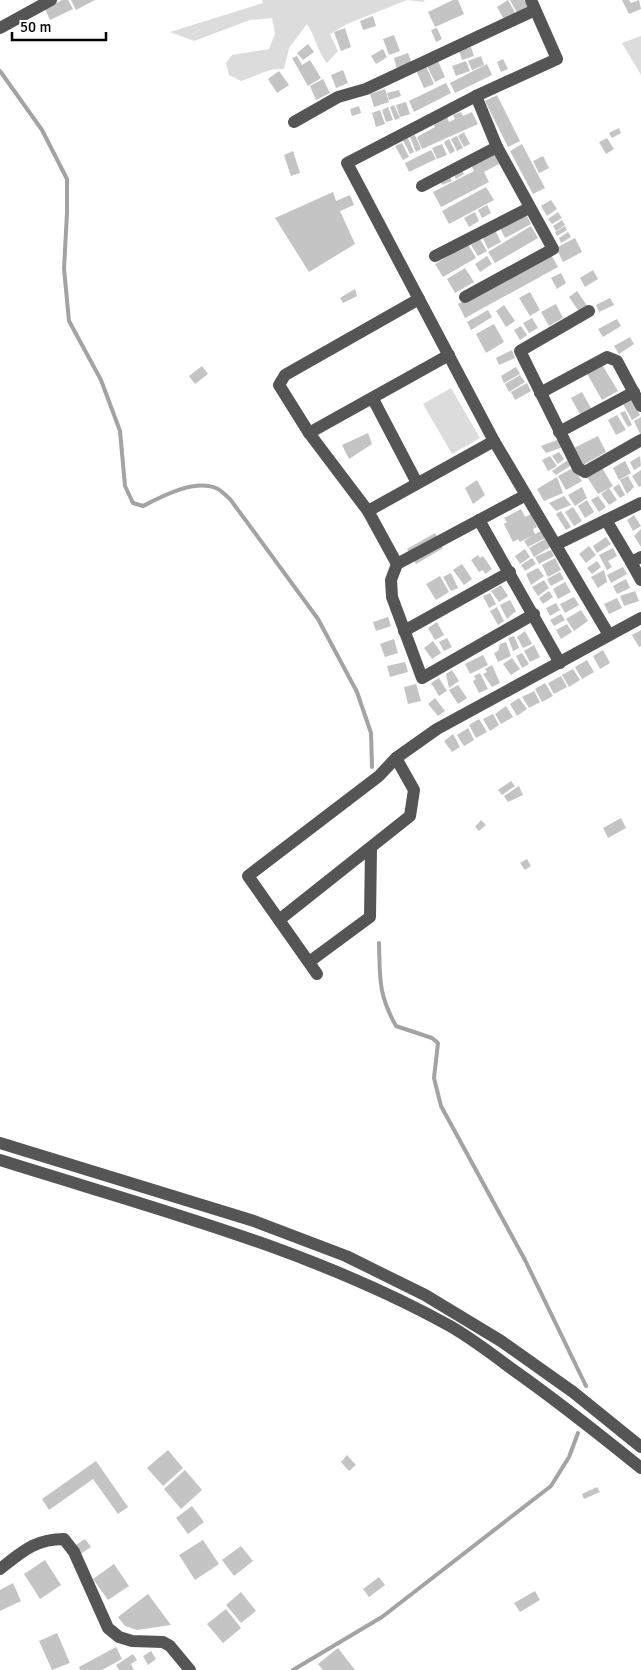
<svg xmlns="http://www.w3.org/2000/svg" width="641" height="1670" font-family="Signika,sans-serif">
<rect width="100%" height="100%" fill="#fff"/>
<!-- green -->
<g fill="#dcdcdc">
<path d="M 262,0 L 425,0 L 423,2 L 407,0 L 347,24 L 330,34 L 338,51 L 327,63 C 317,51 316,37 307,24 L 289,48 L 284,69 C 266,68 258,76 241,81 L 229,75 L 226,63 L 232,55 L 269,49 L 275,34 L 272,18 L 250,20 L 194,41 L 170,32 L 263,3 Z"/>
<path d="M 641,36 L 641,75 L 622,43 Z"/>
<path d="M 451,388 L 480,438 L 452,454 L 423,404 Z"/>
</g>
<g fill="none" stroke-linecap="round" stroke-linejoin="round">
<!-- stream -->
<g stroke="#a3a3a3" stroke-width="4">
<path d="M 0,71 L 42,130 L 67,179 L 67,213 L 64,269 L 69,321 L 101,380 L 120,431 L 125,486 L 133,503 L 143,506 C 162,496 196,478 218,489 C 222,491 226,496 230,499 L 318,619 L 357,692 L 371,733 L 372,767"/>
<path d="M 379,943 C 380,978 378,994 396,1026 L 432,1038 L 438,1043 L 434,1078 L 441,1106 L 525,1260 L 586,1386"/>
<path d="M 293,1670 L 382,1617 L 551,1486 L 569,1457 L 578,1433"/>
</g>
</g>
<!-- building -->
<g fill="#c4c4c4">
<path d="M 62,0 L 68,0 L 73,9 L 50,20 L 45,9 Z"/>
<path d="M 71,0 L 95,0 L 76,10 Z"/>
<path d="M 453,0 L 458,0 L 464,14 L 435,27 L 428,12 Z"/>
<path d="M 508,0 L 517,16 L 506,23 L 497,7 Z"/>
<path d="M 510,0 L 524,0 L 529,8 L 518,15 Z"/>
<path d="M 622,0 L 629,0 L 631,3 L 639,0 L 641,9 L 629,14 Z"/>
<path d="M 373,16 L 376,26 L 363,30 L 360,21 Z"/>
<path d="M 345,28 L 351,47 L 341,51 L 334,32 Z"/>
<path d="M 437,28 L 442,39 L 436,42 L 431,30 Z"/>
<path d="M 394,35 L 400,51 L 389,55 L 383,39 Z"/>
<path d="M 308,44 L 314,52 L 303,60 L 297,53 Z"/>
<path d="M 471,47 L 474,56 L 462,60 L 459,50 Z"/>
<path d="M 383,49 L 387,57 L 376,64 L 371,56 Z"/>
<path d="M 408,53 L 412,64 L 397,69 L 394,58 Z"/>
<path d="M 297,56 L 302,65 L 310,60 L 321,78 L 308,86 L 292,58 Z"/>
<path d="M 481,56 L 484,65 L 472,70 L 468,61 Z"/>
<path d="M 503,59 L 508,69 L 501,72 L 497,62 Z"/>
<path d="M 438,61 L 445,77 L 435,82 L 427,66 Z"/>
<path d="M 466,61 L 470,71 L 456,76 L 452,66 Z"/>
<path d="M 425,64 L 434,84 L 424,88 L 415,68 Z"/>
<path d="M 487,64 L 492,75 L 455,93 L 450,83 Z"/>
<path d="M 343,70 L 348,83 L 336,88 L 331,75 Z"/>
<path d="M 279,71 L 289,85 L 277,93 L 268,79 Z"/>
<path d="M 323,79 L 330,93 L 316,100 L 310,86 Z"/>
<path d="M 446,83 L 451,93 L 414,112 L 409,101 Z"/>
<path d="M 385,89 L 389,102 L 374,107 L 370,94 Z"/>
<path d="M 399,90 L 401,96 L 389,100 L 387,93 Z"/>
<path d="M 497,95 L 520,141 L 508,147 L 485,101 Z"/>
<path d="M 406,102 L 410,114 L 400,117 L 396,105 Z"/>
<path d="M 394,105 L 400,118 L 395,120 L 390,107 Z"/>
<path d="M 359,106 L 361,113 L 352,116 L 350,109 Z"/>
<path d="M 388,107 L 393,120 L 386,122 L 382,110 Z"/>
<path d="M 380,110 L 385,124 L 376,127 L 372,113 Z"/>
<path d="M 461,112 L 463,116 L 472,112 L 478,124 L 422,149 L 417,137 L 435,127 L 432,122 L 447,116 L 449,122 L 455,119 L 453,115 Z"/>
<path d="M 619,128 L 621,133 L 612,138 L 609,133 Z"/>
<path d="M 464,132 L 470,144 L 464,147 L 458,136 Z"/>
<path d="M 415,135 L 421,149 L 416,152 L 410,137 Z"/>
<path d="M 457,136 L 463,148 L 457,151 L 451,139 Z"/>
<path d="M 408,138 L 414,152 L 410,154 L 403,140 Z"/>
<path d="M 607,138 L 614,149 L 606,154 L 599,142 Z"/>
<path d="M 449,139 L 455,151 L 450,154 L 444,142 Z"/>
<path d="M 402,143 L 409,157 L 403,160 L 395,146 Z"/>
<path d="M 442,144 L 447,155 L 437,159 L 432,148 Z"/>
<path d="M 522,144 L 545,188 L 533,194 L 510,151 Z"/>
<path d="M 431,150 L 436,159 L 409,172 L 405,163 Z"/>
<path d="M 293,151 L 300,173 L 291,176 L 284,155 Z"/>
<path d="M 493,151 L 499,164 L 484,172 L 489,182 L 441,207 L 433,192 L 474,171 L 470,163 Z"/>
<path d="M 543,156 L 549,168 L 539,173 L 533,161 Z"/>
<path d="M 461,167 L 464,174 L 456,179 L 452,171 Z"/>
<path d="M 448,174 L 452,181 L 442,185 L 439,178 Z"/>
<path d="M 486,187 L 494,200 L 449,224 L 442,211 Z"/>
<path d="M 333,192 L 336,201 L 350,195 L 354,205 L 340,211 L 355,244 L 309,272 L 275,218 Z"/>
<path d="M 551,200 L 557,209 L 547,216 L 541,206 Z"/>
<path d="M 487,205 L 491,213 L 482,218 L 478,210 Z"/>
<path d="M 475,212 L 479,221 L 469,227 L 464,218 Z"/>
<path d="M 525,212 L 531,224 L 505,238 L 499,226 Z"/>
<path d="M 558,212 L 562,218 L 552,224 L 548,219 Z"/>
<path d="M 562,220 L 565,225 L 556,231 L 553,226 Z"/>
<path d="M 531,226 L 538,238 L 495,263 L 488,252 Z"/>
<path d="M 565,226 L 567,230 L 557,236 L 555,232 Z"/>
<path d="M 495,230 L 501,242 L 488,249 L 482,236 Z"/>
<path d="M 568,232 L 571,237 L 561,243 L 559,238 Z"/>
<path d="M 575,238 L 582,252 L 563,262 L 556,248 Z"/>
<path d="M 480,239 L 487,251 L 478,256 L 471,245 Z"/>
<path d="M 468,244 L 476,258 L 443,277 L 435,264 Z"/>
<path d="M 550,253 L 558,267 L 465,318 L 458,304 Z"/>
<path d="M 487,256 L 492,264 L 480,272 L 475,264 Z"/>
<path d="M 465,268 L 474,282 L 455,293 L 447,279 Z"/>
<path d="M 593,270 L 598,279 L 585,287 L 580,278 Z"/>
<path d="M 561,273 L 566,283 L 557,289 L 551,278 Z"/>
<path d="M 355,289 L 357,296 L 343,303 L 340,298 Z"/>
<path d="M 577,291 L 588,307 L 580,313 L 569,297 Z"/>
<path d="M 530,292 L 540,310 L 530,316 L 519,298 Z"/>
<path d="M 610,298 L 614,305 L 599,312 L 596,305 Z"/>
<path d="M 556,304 L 563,318 L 549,326 L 541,312 Z"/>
<path d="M 504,305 L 515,321 L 506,327 L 496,311 Z"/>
<path d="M 488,310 L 492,317 L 471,330 L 467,322 Z"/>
<path d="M 532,318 L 538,328 L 529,333 L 523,323 Z"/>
<path d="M 617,319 L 621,326 L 603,337 L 598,329 Z"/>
<path d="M 494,324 L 504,342 L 486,353 L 476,334 Z"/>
<path d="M 521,326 L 527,335 L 520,340 L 514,330 Z"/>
<path d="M 630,337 L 634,344 L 619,354 L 614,346 Z"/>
<path d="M 512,350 L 515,358 L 499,365 L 496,358 Z"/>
<path d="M 601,363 L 618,391 L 602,400 L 586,372 Z"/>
<path d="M 202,366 L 208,374 L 195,384 L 189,376 Z"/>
<path d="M 516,367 L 520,374 L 504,383 L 501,376 Z"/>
<path d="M 520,375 L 525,382 L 509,392 L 505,384 Z"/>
<path d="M 527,383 L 531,391 L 515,400 L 511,392 Z"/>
<path d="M 582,392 L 592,410 L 581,416 L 571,398 Z"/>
<path d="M 631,399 L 640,415 L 632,420 L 623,404 Z"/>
<path d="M 625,411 L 632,425 L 628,427 L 620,413 Z"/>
<path d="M 617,415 L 626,430 L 616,435 L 608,420 Z"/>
<path d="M 641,417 L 641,436 L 634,421 Z"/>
<path d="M 368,433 L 372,444 L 349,459 L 342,445 Z"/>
<path d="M 598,436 L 606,452 L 583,465 L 574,448 Z"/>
<path d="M 557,440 L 563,447 L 546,453 L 541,446 Z"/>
<path d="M 559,452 L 564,459 L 558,464 L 552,456 Z"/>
<path d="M 550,456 L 557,466 L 548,471 L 542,460 Z"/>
<path d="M 640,456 L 641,466 L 634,470 L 630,462 Z"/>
<path d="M 568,460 L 572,465 L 556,475 L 552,471 Z"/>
<path d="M 625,461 L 631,473 L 619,480 L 613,468 Z"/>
<path d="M 573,468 L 582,481 L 566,490 L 558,476 Z"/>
<path d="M 602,468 L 613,486 L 598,494 L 587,477 Z"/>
<path d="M 641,470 L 641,486 L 639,487 L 632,476 Z"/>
<path d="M 628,476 L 634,487 L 627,494 L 620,480 Z"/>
<path d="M 557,477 L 563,493 L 544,501 L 537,489 Z"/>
<path d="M 477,480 L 485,495 L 473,504 L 465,488 Z"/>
<path d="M 619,484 L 625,495 L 620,498 L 613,488 Z"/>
<path d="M 582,487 L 587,498 L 575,506 L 568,495 Z"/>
<path d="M 609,488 L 617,500 L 609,505 L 601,494 Z"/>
<path d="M 564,496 L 571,505 L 556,511 L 549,503 Z"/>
<path d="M 598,496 L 606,507 L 599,512 L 591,500 Z"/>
<path d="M 587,500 L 594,512 L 585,518 L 578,506 Z"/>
<path d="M 573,507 L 582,521 L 574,526 L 565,512 Z"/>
<path d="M 521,509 L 525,517 L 531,514 L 537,527 L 533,529 L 535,534 L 541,531 L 545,538 L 528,547 L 524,541 L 531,536 L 520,542 L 518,539 L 513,542 L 504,524 L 507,522 L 504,518 Z"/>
<path d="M 561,511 L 571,527 L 566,530 L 556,514 Z"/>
<path d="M 634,515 L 641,526 L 633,531 L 627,520 Z"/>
<path d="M 641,529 L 641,547 L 634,536 Z"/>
<path d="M 435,533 L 443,548 L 416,564 L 407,549 Z"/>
<path d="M 606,537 L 611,544 L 597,553 L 593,546 Z"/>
<path d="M 545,539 L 550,547 L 534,557 L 529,548 Z"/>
<path d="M 589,546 L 596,555 L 586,563 L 579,554 Z"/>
<path d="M 613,548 L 617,556 L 608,561 L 612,567 L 607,570 L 599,555 Z"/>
<path d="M 525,549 L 530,557 L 520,564 L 515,556 Z"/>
<path d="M 551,550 L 554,556 L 539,564 L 535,557 Z"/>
<path d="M 478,555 L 480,558 L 483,556 L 492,569 L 485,574 L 483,570 L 479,572 L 471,560 Z"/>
<path d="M 532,558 L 536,564 L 525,571 L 521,565 Z"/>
<path d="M 555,558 L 561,570 L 548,577 L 542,565 Z"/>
<path d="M 597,561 L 601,567 L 592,574 L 587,568 Z"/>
<path d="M 462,564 L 472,579 L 464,585 L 453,570 Z"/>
<path d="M 623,567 L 627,574 L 611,583 L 607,575 Z"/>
<path d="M 538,568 L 544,576 L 531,585 L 526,574 Z"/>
<path d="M 604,570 L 607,582 L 598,588 L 591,577 Z"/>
<path d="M 560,572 L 564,579 L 551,586 L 547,579 Z"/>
<path d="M 451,573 L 458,588 L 451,591 L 443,577 Z"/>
<path d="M 440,576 L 449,592 L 436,600 L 426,584 Z"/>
<path d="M 626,579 L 630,588 L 617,594 L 613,586 Z"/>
<path d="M 544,580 L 549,588 L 538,596 L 532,587 Z"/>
<path d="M 565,582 L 571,592 L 558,599 L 553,589 Z"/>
<path d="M 501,585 L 508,596 L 499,602 L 491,591 Z"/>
<path d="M 549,591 L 553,597 L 543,604 L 539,598 Z"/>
<path d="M 635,591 L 639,601 L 624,606 L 620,596 Z"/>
<path d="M 490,593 L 496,604 L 489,608 L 483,596 Z"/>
<path d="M 574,597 L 579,605 L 565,613 L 560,604 Z"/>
<path d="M 617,598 L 622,608 L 609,614 L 604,604 Z"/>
<path d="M 510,600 L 516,611 L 507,619 L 500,605 Z"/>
<path d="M 556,603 L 560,610 L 550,616 L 546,608 Z"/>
<path d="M 497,607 L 504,621 L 498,625 L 490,611 Z"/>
<path d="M 581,610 L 588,621 L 574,631 L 566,619 Z"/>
<path d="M 561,614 L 565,620 L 554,626 L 550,620 Z"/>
<path d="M 388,617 L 391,626 L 376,631 L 373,622 Z"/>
<path d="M 437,622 L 444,635 L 435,640 L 428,628 Z"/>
<path d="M 567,624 L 572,632 L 561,639 L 556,630 Z"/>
<path d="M 641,630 L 641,646 L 639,647 L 632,635 Z"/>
<path d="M 525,631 L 532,644 L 523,648 L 517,637 Z"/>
<path d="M 514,636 L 519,648 L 513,651 L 508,638 Z"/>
<path d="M 447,638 L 452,647 L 444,651 L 439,642 Z"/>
<path d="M 394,639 L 398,653 L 385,657 L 380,644 Z"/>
<path d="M 433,641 L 441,653 L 432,659 L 424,648 Z"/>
<path d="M 506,642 L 511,656 L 498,662 L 494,653 L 498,651 L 500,644 Z"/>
<path d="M 534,645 L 540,657 L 530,662 L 524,651 Z"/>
<path d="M 603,650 L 610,663 L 600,669 L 593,656 Z"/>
<path d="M 522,653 L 529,664 L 522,668 L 516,656 Z"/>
<path d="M 483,655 L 488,665 L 470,674 L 465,664 Z"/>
<path d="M 512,658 L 520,669 L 511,675 L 503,664 Z"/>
<path d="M 587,660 L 594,672 L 582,679 L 575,667 Z"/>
<path d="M 405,662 L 408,672 L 390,677 L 387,666 Z"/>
<path d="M 492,665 L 500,683 L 492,687 L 483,674 L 487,672 L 485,669 Z"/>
<path d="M 573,669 L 580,680 L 569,687 L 562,675 Z"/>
<path d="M 452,670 L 459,681 L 449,688 L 446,674 Z"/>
<path d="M 480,673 L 488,689 L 479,693 L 473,681 L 476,679 L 474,676 Z"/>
<path d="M 561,676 L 567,687 L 554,694 L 548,683 Z"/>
<path d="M 439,678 L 447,691 L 439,696 L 431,683 Z"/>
<path d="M 545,683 L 553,696 L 542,702 L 535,689 Z"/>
<path d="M 416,684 L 421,701 L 408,704 L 404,687 Z"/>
<path d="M 458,685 L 467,698 L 458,704 L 449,690 Z"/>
<path d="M 534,691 L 540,702 L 529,708 L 522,697 Z"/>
<path d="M 435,698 L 445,711 L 438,716 L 428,704 Z"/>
<path d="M 519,698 L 527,709 L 517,716 L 510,704 Z"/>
<path d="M 506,706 L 513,717 L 501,724 L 495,714 Z"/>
<path d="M 493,714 L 499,725 L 490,731 L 483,719 Z"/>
<path d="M 479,719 L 487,732 L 476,738 L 469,725 Z"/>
<path d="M 468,728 L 474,740 L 464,746 L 457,735 Z"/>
<path d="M 453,734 L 460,747 L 452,752 L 444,741 Z"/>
<path d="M 511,781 L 515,786 L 502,795 L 498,790 Z"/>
<path d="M 519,786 L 523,795 L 508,802 L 504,796 Z"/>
<path d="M 621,818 L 626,828 L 608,838 L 603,828 Z"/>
<path d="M 481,820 L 486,825 L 479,831 L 475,827 Z"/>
<path d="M 527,859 L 531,866 L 525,870 L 520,863 Z"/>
<path d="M 168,1450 L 183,1468 L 163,1486 L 147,1468 Z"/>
<path d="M 347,1455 L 356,1465 L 349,1471 L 341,1462 Z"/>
<path d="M 96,1461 L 128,1507 L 118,1514 L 93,1479 L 49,1510 L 42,1499 Z"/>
<path d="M 185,1470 L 202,1490 L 181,1509 L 164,1489 Z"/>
<path d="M 597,1487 L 600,1492 L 584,1499 L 582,1494 Z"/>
<path d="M 192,1506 L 204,1522 L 188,1534 L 176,1518 Z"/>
<path d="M 85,1539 L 91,1547 L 79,1555 L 73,1547 Z"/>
<path d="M 203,1540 L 219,1564 L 195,1580 L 179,1555 Z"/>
<path d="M 241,1546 L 253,1561 L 234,1576 L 222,1560 Z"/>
<path d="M 45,1560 L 61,1585 L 40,1599 L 24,1574 Z"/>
<path d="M 114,1564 L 129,1586 L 108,1600 L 93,1579 Z"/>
<path d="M 379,1577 L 385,1585 L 369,1597 L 363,1589 Z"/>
<path d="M 13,1583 L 21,1601 L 0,1611 L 0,1590 Z"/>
<path d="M 535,1591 L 540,1600 L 520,1612 L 514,1603 Z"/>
<path d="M 241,1592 L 256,1611 L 241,1623 L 226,1605 Z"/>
<path d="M 148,1594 L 171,1625 L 137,1630 L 125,1626 L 118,1617 Z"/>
<path d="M 226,1609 L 241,1628 L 223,1643 L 207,1624 Z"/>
<path d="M 57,1633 L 70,1663 L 52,1670 L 39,1641 Z"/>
<path d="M 116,1647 L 122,1659 L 102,1670 L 80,1670 L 79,1667 Z"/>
<path d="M 338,1648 L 355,1670 L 323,1670 L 318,1664 Z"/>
<path d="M 151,1651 L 156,1659 L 148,1665 L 143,1656 Z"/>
<path d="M 133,1654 L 137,1660 L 131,1664 L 134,1670 L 119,1670 L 116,1665 Z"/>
</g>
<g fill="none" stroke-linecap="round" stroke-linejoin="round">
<!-- minor -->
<g stroke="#555" stroke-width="12">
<path d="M 531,0 L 557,59 L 476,96 L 347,163 L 494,441 L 609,635"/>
<path d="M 0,28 L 51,0"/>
<path d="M 294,122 L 338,97 L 366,89 L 535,10"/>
<path d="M 422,186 L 497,147"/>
<path d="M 435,256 L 529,208"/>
<path d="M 465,297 L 553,249 L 497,147 L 476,96"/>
<path d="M 589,311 L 520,351 L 578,468 L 585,472 L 641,440"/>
<path d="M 540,393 L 607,357 L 617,361 L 641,406"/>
<path d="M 373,399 L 417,483"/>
<path d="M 559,432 L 634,392"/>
<path d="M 309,433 L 449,355"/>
<path d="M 526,495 L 397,564 L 391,580 L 392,597 L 422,678 L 534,614"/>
<path d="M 368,511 L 494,441"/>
<path d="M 479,520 L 560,663"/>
<path d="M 606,520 L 631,562"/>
<path d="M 557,544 L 641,503"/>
<path d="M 641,557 L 631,562 L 641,580"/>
<path d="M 397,564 L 368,511 L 309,433 L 279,385 L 285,375 L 419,299"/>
<path d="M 404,631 L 510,572"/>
<path d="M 279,920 L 410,816 L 414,790 L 396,758"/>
<path d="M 309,962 L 370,917 L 371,849"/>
<path d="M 317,974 L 248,876 L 379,776 L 396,758 L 437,729 L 641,618"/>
<path d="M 0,1143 L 254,1221 L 346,1256 L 425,1295 L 501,1341 L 573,1392 L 641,1447"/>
<path d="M 0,1160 C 152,1208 309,1248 450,1326 C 471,1338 492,1354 512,1369 C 556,1400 599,1434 641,1468"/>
<path d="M 0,1569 C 22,1552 35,1539 64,1539 L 74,1552 L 108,1628 L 119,1637 L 132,1641 L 163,1642 L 170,1646 L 190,1670"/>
</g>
</g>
<!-- scale -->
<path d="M12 32v8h94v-8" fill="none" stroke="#000000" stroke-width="2.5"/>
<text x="20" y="32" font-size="15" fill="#000000" stroke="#ffffff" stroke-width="4" paint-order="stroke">50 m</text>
</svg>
